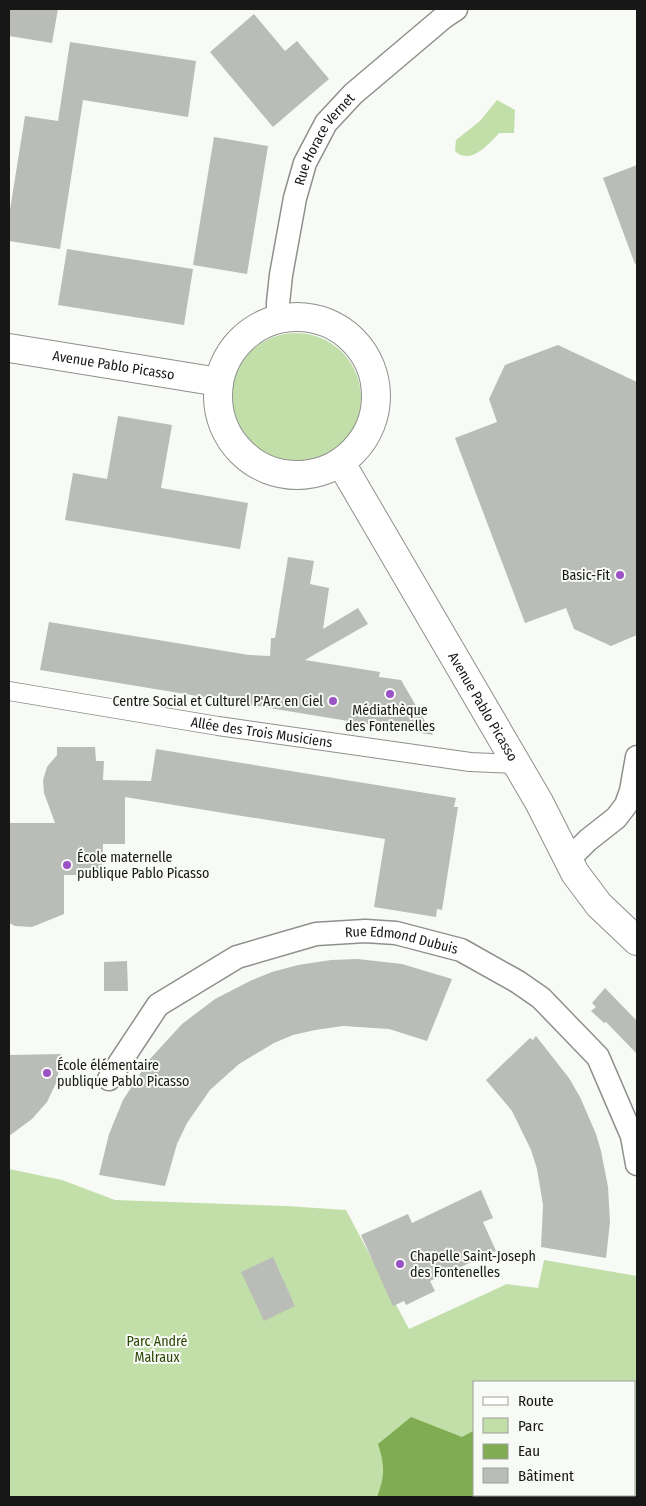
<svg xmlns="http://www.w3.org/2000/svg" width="646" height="1506" font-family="'Fira Sans Condensed',sans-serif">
<rect width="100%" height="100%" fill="#f8faf6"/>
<!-- green -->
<g fill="#c2dfa9" fill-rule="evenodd">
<path d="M 497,100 L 515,110 L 514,133 L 499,133 C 489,144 470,166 455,151 L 456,140 L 480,121 Z"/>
<circle cx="296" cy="398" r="65"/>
<path d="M 9,1169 L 62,1180 L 115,1200 L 286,1206 L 346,1210 L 409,1329 L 507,1284 L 538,1288 L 544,1260 L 637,1276 L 637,1497 L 9,1497 ZM 475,1382 L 635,1382 L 635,1495 L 475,1495 Z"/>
</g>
<!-- water -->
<path fill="#80ac53" d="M 411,1417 L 462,1437 L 475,1430 L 475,1495 L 492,1495 L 490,1497 L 377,1497 C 385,1477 385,1465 378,1444 Z"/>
<!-- building -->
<g fill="#babcb8">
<path d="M 9,9 L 58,9 L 52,43 L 9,36 Z"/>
<path d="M 254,14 L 285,51 L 297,41 L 329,79 L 273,127 L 210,52 Z"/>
<path d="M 70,42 L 196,61 L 188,117 L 83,100 L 60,249 L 9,241 L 9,216 L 25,116 L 58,121 Z"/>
<path d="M 214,137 L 268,146 L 247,274 L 193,265 Z"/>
<path d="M 637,165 L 637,263 L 635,264 L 603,178 Z"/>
<path d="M 67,249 L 193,269 L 184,325 L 58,305 Z"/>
<path d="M 558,345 L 637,382 L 637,635 L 611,646 L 574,629 L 566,608 L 525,623 L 455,438 L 497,422 L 489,399 L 505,365 Z"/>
<path d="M 118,416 L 172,425 L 161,488 L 248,503 L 240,549 L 65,520 L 73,473 L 107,479 Z"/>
<path d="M 288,557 L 314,561 L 310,584 L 329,588 L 323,629 L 358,608 L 368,624 L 305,660 L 380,672 L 379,677 L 401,680 L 433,735 L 40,670 L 49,622 L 249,655 L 270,656 L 271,638 L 275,638 Z"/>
<path d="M 57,747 L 95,747 L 96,761 L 104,761 L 103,780 L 151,781 L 156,749 L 456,798 L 454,807 L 458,807 L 442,910 L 437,909 L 436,917 L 374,907 L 385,839 L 125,797 L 125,844 L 103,844 L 102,875 L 64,875 L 64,914 L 32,927 L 15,926 L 9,923 L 9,823 L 55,823 L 44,793 L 43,780 L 47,767 L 57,755 Z"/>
<path d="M 358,959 L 402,964 L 452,979 L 427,1041 L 389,1029 L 343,1026 L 315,1030 L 293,1035 L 274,1043 L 239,1064 L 210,1090 L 187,1123 L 177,1144 L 165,1186 L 99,1175 L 109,1134 L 123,1100 L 149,1060 L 182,1024 L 215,999 L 252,980 L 272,972 L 298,965 L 331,960 Z"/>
<path d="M 127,961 L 128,991 L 104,991 L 104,962 Z"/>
<path d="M 605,988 L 637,1021 L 637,1054 L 606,1022 L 604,1023 L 591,1011 L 596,1007 L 592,1003 Z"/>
<path d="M 536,1036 L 569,1078 L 580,1097 L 596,1134 L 601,1151 L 608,1187 L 610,1222 L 606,1258 L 541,1247 L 543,1205 L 537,1169 L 531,1150 L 512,1111 L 486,1080 L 530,1038 L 533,1040 Z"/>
<path d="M 61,1054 L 57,1081 L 47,1102 L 32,1119 L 9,1136 L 9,1055 Z"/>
<path d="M 481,1190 L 493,1218 L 483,1222 L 496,1251 L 430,1281 L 435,1291 L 406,1305 L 404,1301 L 393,1306 L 361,1235 L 408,1214 L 412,1223 Z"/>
<path d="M 273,1257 L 295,1306 L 264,1321 L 241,1272 Z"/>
</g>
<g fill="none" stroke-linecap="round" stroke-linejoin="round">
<defs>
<g id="pedestrian">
<path id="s1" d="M 9,691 L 218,726 L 470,762 L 516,764"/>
</g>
<g id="minor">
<path id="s2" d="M 278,319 L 278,303 L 281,275 L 295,198 L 305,163 L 326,123 L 353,94 L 444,17 L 456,9"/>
<path d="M 568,860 L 588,840 L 616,818 L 626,805 L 631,791 L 637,757"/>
<path id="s3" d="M 109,1079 L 158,1005 L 237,957 L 316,934 L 365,931 L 396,933 L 461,950 L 518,982 L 541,998 L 598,1057 L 632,1136 L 637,1164"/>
</g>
<g id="tertiary">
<circle cx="297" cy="396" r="79"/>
<path id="s4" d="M 9,348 L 219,382"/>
<path id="s5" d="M 341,463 L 539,802 L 575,873 L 599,905 L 637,941"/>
</g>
</defs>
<!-- pedestrian casing -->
<use href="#pedestrian" stroke="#8e908d" stroke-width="20"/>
<!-- minor casing -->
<use href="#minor" stroke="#8e908d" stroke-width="25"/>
<!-- tertiary casing -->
<use href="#tertiary" stroke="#8e908d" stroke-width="30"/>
<!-- pedestrian -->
<use href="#pedestrian" stroke="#fff" stroke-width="18"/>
<!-- minor -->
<use href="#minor" stroke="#fff" stroke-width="22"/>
<!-- tertiary -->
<use href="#tertiary" stroke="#fff" stroke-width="28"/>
</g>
<!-- markers -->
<g fill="#9a52c5" stroke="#f8faf6" stroke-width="2">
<circle cx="620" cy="575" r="5"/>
<circle cx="390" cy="694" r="5"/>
<circle cx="333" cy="701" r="5"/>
<circle cx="67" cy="865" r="5"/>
<circle cx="47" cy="1073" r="5"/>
<circle cx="400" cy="1264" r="5"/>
</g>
<g text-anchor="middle" stroke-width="4" stroke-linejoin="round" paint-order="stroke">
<!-- street labels -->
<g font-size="14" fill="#161716" stroke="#f8faf6">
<text dy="5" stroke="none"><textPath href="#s2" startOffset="189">Rue Horace Vernet</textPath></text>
<text dy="5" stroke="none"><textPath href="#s4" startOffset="106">Avenue Pablo Picasso</textPath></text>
<text dy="5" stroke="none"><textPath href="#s5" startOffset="282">Avenue Pablo Picasso</textPath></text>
<text dy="5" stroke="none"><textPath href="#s1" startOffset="256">Allée des Trois Musiciens</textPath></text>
<text dy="5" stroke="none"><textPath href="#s3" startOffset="350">Rue Edmond Dubuis</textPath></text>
</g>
<!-- poi labels -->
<g font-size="14" fill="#161716" stroke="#f8faf6" text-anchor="start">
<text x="610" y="580" text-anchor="end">Basic-Fit</text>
<text x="323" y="706" text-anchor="end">Centre Social et Culturel P'Arc en Ciel</text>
<text x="390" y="715" text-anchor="middle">Médiathèque<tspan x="390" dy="16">des Fontenelles</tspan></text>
<text x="77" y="862">École maternelle<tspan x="77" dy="16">publique Pablo Picasso</tspan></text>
<text x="57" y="1070">École élémentaire<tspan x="57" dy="16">publique Pablo Picasso</tspan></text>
<text x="410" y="1261">Chapelle Saint-Joseph<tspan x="410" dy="16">des Fontenelles</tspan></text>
</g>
<!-- park labels -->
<g font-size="14" fill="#2b4704" stroke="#f8faf6">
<text x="157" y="1346">Parc André<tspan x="157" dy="16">Malraux</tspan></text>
</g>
</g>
<!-- border -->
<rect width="646" height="1506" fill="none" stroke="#161716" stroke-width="20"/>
<!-- legend -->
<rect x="473" y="1381" width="162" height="115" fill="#f8faf6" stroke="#9e9f9c"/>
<rect x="483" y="1397" width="25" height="8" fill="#ffffff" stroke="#9e9f9c"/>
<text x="518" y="1406" font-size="15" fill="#161716">Route</text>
<rect x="483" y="1418" width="25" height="15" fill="#c2dfa9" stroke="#9e9f9c"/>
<text x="518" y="1431" font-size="15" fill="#161716">Parc</text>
<rect x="483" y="1444" width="25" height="15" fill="#80ac53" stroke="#9e9f9c"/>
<text x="518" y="1456" font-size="15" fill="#161716">Eau</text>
<rect x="483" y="1468" width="25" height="15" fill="#babcb8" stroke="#9e9f9c"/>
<text x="518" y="1481" font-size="15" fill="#161716">Bâtiment</text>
</svg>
